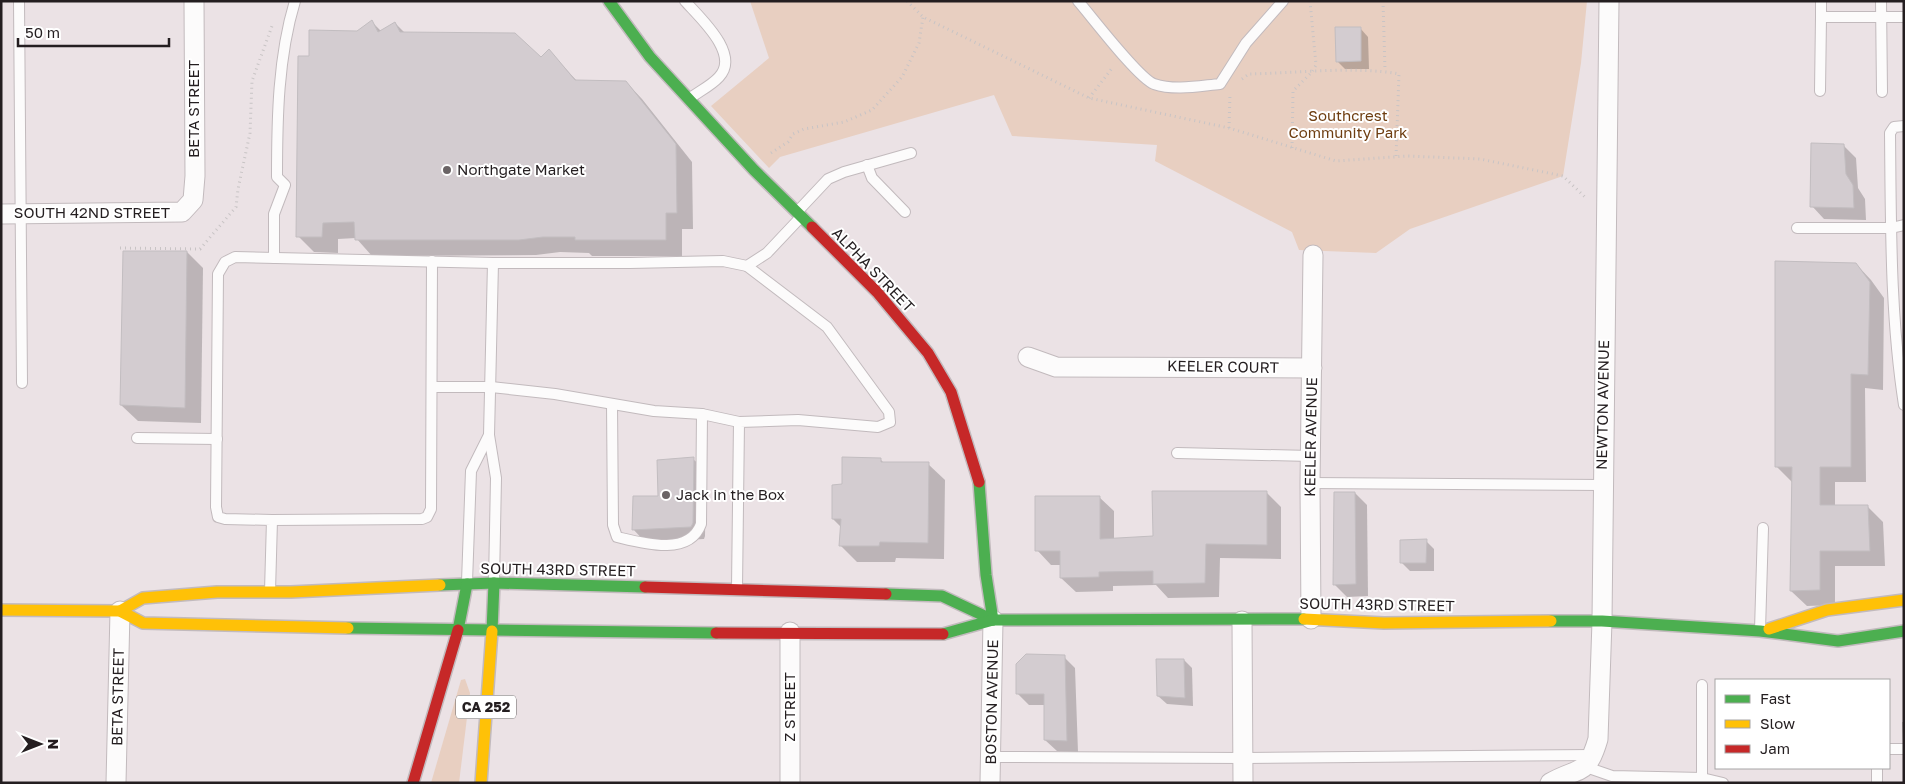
<svg xmlns="http://www.w3.org/2000/svg" width="1905" height="784" font-family="'Golos Text',sans-serif">
<rect width="100%" height="100%" fill="#ebe2e5"/>
<!-- green -->
<g fill="#e8cfc1">
<path d="M 750,1 L 1587,1 L 1581,63 L 1563,176 L 1410,229 L 1376,253 L 1299,250 L 1292,232 L 1155,161 L 1157,145 L 1012,136 L 994,95 L 780,157 L 769,168 L 711,106 L 769,58 Z"/>
<path d="M 465,679 L 470,693 L 459,783 L 431,783 L 461,680 Z"/>
</g>
<!-- shadow -->
<g fill="#0003">
<path d="M 372,22 L 381,31 L 395,23 L 405,33 L 541,59 L 549,51 L 577,81 L 626,82 L 642,99 L 692,162 L 693,229 L 682,229 L 682,256 L 592,256 L 589,253 L 560,252 L 536,255 L 372,256 L 356,238 L 338,239 L 338,253 L 314,252 L 298,236 L 310,57 L 358,33 Z"/>
<path d="M 1360,28 L 1368,37 L 1369,69 L 1345,69 L 1337,61 Z"/>
<path d="M 1844,146 L 1856,158 L 1858,188 L 1865,199 L 1866,220 L 1824,219 L 1812,206 Z"/>
<path d="M 187,252 L 203,268 L 201,423 L 138,421 L 121,405 Z"/>
<path d="M 1856,264 L 1871,280 L 1884,298 L 1883,390 L 1865,388 L 1866,482 L 1835,482 L 1835,507 L 1868,507 L 1883,522 L 1885,566 L 1835,566 L 1835,605 L 1807,606 L 1791,591 L 1792,482 L 1777,467 Z"/>
<path d="M 693,459 L 706,471 L 705,536 L 704,539 L 645,542 L 633,529 Z"/>
<path d="M 880,459 L 884,463 L 928,464 L 945,480 L 944,559 L 896,558 L 895,562 L 857,562 L 841,546 L 842,528 L 833,519 L 843,486 Z"/>
<path d="M 1266,492 L 1281,507 L 1281,559 L 1220,558 L 1219,597 L 1168,598 L 1156,585 L 1113,586 L 1113,591 L 1076,592 L 1061,578 L 1061,565 L 1051,565 L 1037,550 L 1099,497 L 1114,511 L 1114,540 L 1154,537 Z"/>
<path d="M 1355,493 L 1367,505 L 1368,596 L 1347,597 L 1335,585 Z"/>
<path d="M 1426,541 L 1434,549 L 1434,571 L 1410,571 L 1402,563 Z"/>
<path d="M 1064,657 L 1075,668 L 1078,752 L 1057,751 L 1045,740 L 1045,705 L 1029,705 L 1017,693 Z"/>
<path d="M 1184,660 L 1192,668 L 1193,706 L 1167,704 L 1158,696 Z"/>
<path d="M 1902,722 L 1904,722 L 1904,742 L 1903,742 Z"/>
</g>
<!-- building -->
<g fill="#d3ccd0" stroke="#c2bdc0">
<path d="M 372,20 L 378,32 L 395,22 L 400,32 L 515,33 L 541,57 L 549,49 L 575,80 L 626,81 L 676,144 L 677,213 L 666,213 L 666,240 L 575,240 L 575,237 L 543,237 L 519,240 L 355,240 L 354,222 L 323,223 L 322,237 L 296,237 L 298,56 L 309,56 L 309,30 L 357,31 Z"/>
<path d="M 1335,27 L 1361,27 L 1361,61 L 1336,62 Z"/>
<path d="M 1811,143 L 1844,144 L 1846,174 L 1853,185 L 1854,208 L 1810,207 Z"/>
<path d="M 123,251 L 187,251 L 185,408 L 120,405 Z"/>
<path d="M 1775,261 L 1856,263 L 1870,282 L 1868,375 L 1851,374 L 1851,467 L 1820,467 L 1820,505 L 1868,505 L 1870,551 L 1820,551 L 1820,590 L 1790,591 L 1792,467 L 1775,467 Z"/>
<path d="M 694,457 L 693,523 L 691,527 L 632,530 L 633,496 L 658,496 L 657,460 Z"/>
<path d="M 842,457 L 881,458 L 881,462 L 929,462 L 928,543 L 880,542 L 879,546 L 839,546 L 841,519 L 832,519 L 832,485 L 842,484 Z"/>
<path d="M 1152,491 L 1267,491 L 1267,545 L 1206,544 L 1205,583 L 1153,584 L 1153,571 L 1099,572 L 1099,577 L 1060,578 L 1060,551 L 1035,551 L 1035,496 L 1100,496 L 1100,539 L 1153,536 Z"/>
<path d="M 1334,492 L 1355,492 L 1356,584 L 1333,585 Z"/>
<path d="M 1427,539 L 1426,563 L 1400,563 L 1400,540 Z"/>
<path d="M 1026,654 L 1065,655 L 1067,741 L 1044,740 L 1044,694 L 1016,694 L 1016,664 Z"/>
<path d="M 1156,659 L 1184,659 L 1185,698 L 1157,696 Z"/>
</g>
<g fill="none" stroke-linecap="round" stroke-linejoin="round">
<defs>
<g id="lane">
<path d="M 19,1 L 22,383"/>
<path d="M 685,1 C 699,17 741,54 719,77 C 712,85 700,91 690,98"/>
<path d="M 1078,1 C 1092,17 1138,78 1154,84 C 1175,91 1199,86 1220,84 L 1246,43 L 1283,1"/>
<path d="M 1821,1 L 1821,17 L 1904,17"/>
<path d="M 1881,1 L 1882,92"/>
<path d="M 1820,91 L 1821,17"/>
<path d="M 1904,126 L 1894,127 L 1890,133 C 1891,224 1890,316 1904,405"/>
<path d="M 867,165 L 872,178 L 905,212"/>
<path d="M 797,212 L 828,179 L 844,172 L 911,153"/>
<path d="M 1797,228 L 1891,228 L 1904,225"/>
<path d="M 274,258 L 274,214 L 285,185 L 277,177 C 277,118 278,57 295,1"/>
<path d="M 493,263 L 489,435 L 496,478 L 494,582"/>
<path d="M 433,387 L 491,387 L 555,394 L 654,411 L 702,414 L 739,422"/>
<path d="M 612,404 L 613,525 L 617,537 C 642,543 689,557 701,524 L 702,414"/>
<path d="M 137,438 L 217,439"/>
<path d="M 1177,453 L 1311,456"/>
<path d="M 1310,483 L 1602,485"/>
<path d="M 272,520 L 422,519 L 427,517 L 431,509 L 432,261"/>
<path d="M 467,582 L 471,471 L 489,435"/>
<path d="M 737,588 L 739,422 L 798,420 L 878,427 L 890,422 L 889,412 L 827,327 L 747,266"/>
<path d="M 270,591 L 272,520 L 225,519 L 218,517 L 216,507 L 218,274 L 225,262 L 235,257 L 493,263 L 630,263 L 723,261 L 747,266 L 767,253 L 800,218"/>
<path d="M 1760,630 L 1763,528"/>
<path d="M 1889,749 L 1904,749"/>
<path d="M 990,757 L 1244,758 L 1593,755"/>
<path d="M 1586,767 L 1612,776 L 1702,778 L 1702,685"/>
<path d="M 1702,778 L 1723,783"/>
<path d="M 1877,783 L 1877,768"/>
</g>
<g id="street">
<path d="M 1,214 L 182,212 L 193,200 L 195,176 L 194,1"/>
<path d="M 1028,357 L 1056,367 L 1312,368"/>
<path d="M 1311,619 L 1310,483 L 1313,255"/>
<path d="M 1242,621 L 1243,783"/>
<path d="M 116,783 L 120,611"/>
<path d="M 790,783 L 790,632"/>
<path d="M 990,783 L 993,620"/>
<path d="M 1550,783 C 1580,766 1587,777 1598,739 L 1602,621 L 1609,1"/>
</g>
<g id="fast">
<path d="M 609,1 L 650,57 L 754,170 L 812,227"/>
<path d="M 979,482 L 986,575 L 993,620"/>
<path d="M 440,585 L 494,583 L 645,587"/>
<path d="M 886,594 L 942,596 L 993,620"/>
<path d="M 1551,621 L 1602,621 L 1760,631 L 1838,641 L 1904,631"/>
<path d="M 348,628 L 716,633"/>
<path d="M 458,630 L 467,584"/>
<path d="M 492,631 L 494,583"/>
<path d="M 943,634 L 993,620 L 1304,619"/>
</g>
<g id="slow">
<path d="M 1,610 L 120,611 L 143,623 L 348,628"/>
<path d="M 120,611 L 143,598 L 217,592 L 291,592 L 440,585"/>
<path d="M 1304,619 L 1384,623 L 1551,621"/>
<path d="M 1769,629 L 1827,610 L 1904,600"/>
<path d="M 481,783 L 492,631"/>
</g>
<g id="jam">
<path d="M 812,227 L 877,292 L 928,353 L 951,392 L 979,482"/>
<path d="M 645,587 L 886,594"/>
<path d="M 716,633 L 943,634"/>
<path d="M 413,783 L 458,630"/>
</g>
</defs>
<!-- lane casing -->
<use href="#lane" stroke="#c2babd" stroke-width="12"/>
<!-- street casing -->
<use href="#street" stroke="#c2babd" stroke-width="21"/>
<!-- fast casing -->
<use href="#fast" stroke="#c2babd" stroke-width="14"/>
<!-- slow casing -->
<use href="#slow" stroke="#c2babd" stroke-width="14"/>
<!-- jam casing -->
<use href="#jam" stroke="#c2babd" stroke-width="14"/>
<!-- path -->
<g stroke="#c8c4c5" stroke-width="3" stroke-dasharray="1 4" stroke-linecap="butt">
<path d="M 907,1 L 923,17 L 1089,98 L 1229,128 L 1336,161 L 1407,156 L 1480,159 L 1563,176 L 1587,199"/>
<path d="M 1383,1 L 1385,71"/>
<path d="M 1242,79 L 1249,74 C 1294,73 1357,66 1399,74 L 1396,157"/>
<path d="M 1089,98 L 1113,67"/>
<path d="M 1229,128 L 1230,94"/>
<path d="M 1292,148 L 1293,91 L 1312,72 L 1316,65 L 1310,1"/>
<path d="M 771,153 L 788,142 L 793,134 L 804,129 L 844,122 L 872,110 L 902,77 L 919,43 L 923,17"/>
<path d="M 120,248 L 200,249 L 236,207 L 238,189 L 250,133 L 252,81 L 272,26"/>
</g>
<!-- lane -->
<use href="#lane" stroke="#fcfbfb" stroke-width="10"/>
<!-- street -->
<use href="#street" stroke="#fcfbfb" stroke-width="19"/>
<!-- fast -->
<use href="#fast" stroke="#4caf50" stroke-width="11"/>
<!-- slow -->
<use href="#slow" stroke="#ffc107" stroke-width="11"/>
<!-- jam -->
<use href="#jam" stroke="#c62828" stroke-width="11"/>
</g>
<!-- markers -->
<g fill="#6a6365" stroke="#fff" stroke-width="2">
<circle cx="447" cy="170" r="5"/>
<circle cx="666" cy="495" r="5"/>
</g>
<g text-anchor="middle" stroke-width="4" stroke-linejoin="round" paint-order="stroke">
<!-- shield labels -->
<rect fill="#fff" stroke="#666263" stroke-width="1" x="456" y="695.5" width="60" height="23" rx="4"/>
<g font-size="14" font-weight="bold" fill="#241e20">
<text x="486" y="712">CA 252</text>
</g>
<!-- street labels -->
<g font-size="15" fill="#241e20" stroke="#fff">
<text transform="translate(194 109) rotate(-90)" y="5">BETA STREET</text>
<text x="92" y="218">SOUTH 42ND STREET</text>
<text transform="translate(873 270) rotate(46)" y="5">ALPHA STREET</text>
<text transform="translate(1223 367) rotate(1)" y="5">KEELER COURT</text>
<text transform="translate(1603 405) rotate(-89)" y="5">NEWTON AVENUE</text>
<text transform="translate(1311 437) rotate(-89)" y="5">KEELER AVENUE</text>
<text transform="translate(558 570) rotate(1)" y="5">SOUTH 43RD STREET</text>
<text transform="translate(1377 605) rotate(1)" y="5">SOUTH 43RD STREET</text>
<text transform="translate(118 697) rotate(-89)" y="5">BETA STREET</text>
<text transform="translate(992 702) rotate(-89)" y="5">BOSTON AVENUE</text>
<text transform="translate(790 707) rotate(-90)" y="5">Z STREET</text>
</g>
<!-- park labels -->
<g font-size="15" fill="#6e3d10" stroke="#fff">
<text x="1348" y="121">Southcrest<tspan x="1348" dy="17">Community Park</tspan></text>
</g>
<!-- poi labels -->
<g font-size="15" fill="#241e20" stroke="#fff" text-anchor="start">
<text x="457" y="175">Northgate Market</text>
<text x="676" y="500">Jack in the Box</text>
</g>
</g>
<!-- border -->
<rect width="1905" height="784" fill="none" stroke="#241e20" stroke-width="5"/>
<!-- legend -->
<rect x="1715" y="679" width="175" height="90" fill="#ffffff" stroke="#a7a5a6"/>
<rect x="1725" y="695" width="25" height="8" fill="#4caf50" stroke="#a7a5a6"/>
<text x="1760" y="704" font-size="15" fill="#241e20">Fast</text>
<rect x="1725" y="720" width="25" height="8" fill="#ffc107" stroke="#a7a5a6"/>
<text x="1760" y="729" font-size="15" fill="#241e20">Slow</text>
<rect x="1725" y="745" width="25" height="8" fill="#c62828" stroke="#a7a5a6"/>
<text x="1760" y="754" font-size="15" fill="#241e20">Jam</text>
<!-- north arrow -->
<g transform="translate(40 744) rotate(90)" stroke="#ffffff" stroke-width="4" paint-order="stroke">
<path d="M0-4L9 19L0 12L-9 19Z" fill="#241e20"/>
<text y="-8" font-size="14" font-weight="bold" text-anchor="middle" fill="#241e20">N</text>
</g>
<!-- scale -->
<path d="M18 38v8h151v-8" fill="none" stroke="#241e20" stroke-width="2.5"/>
<text x="25" y="38" font-size="15" fill="#241e20" stroke="#ffffff" stroke-width="4" paint-order="stroke">50 m</text>
</svg>
